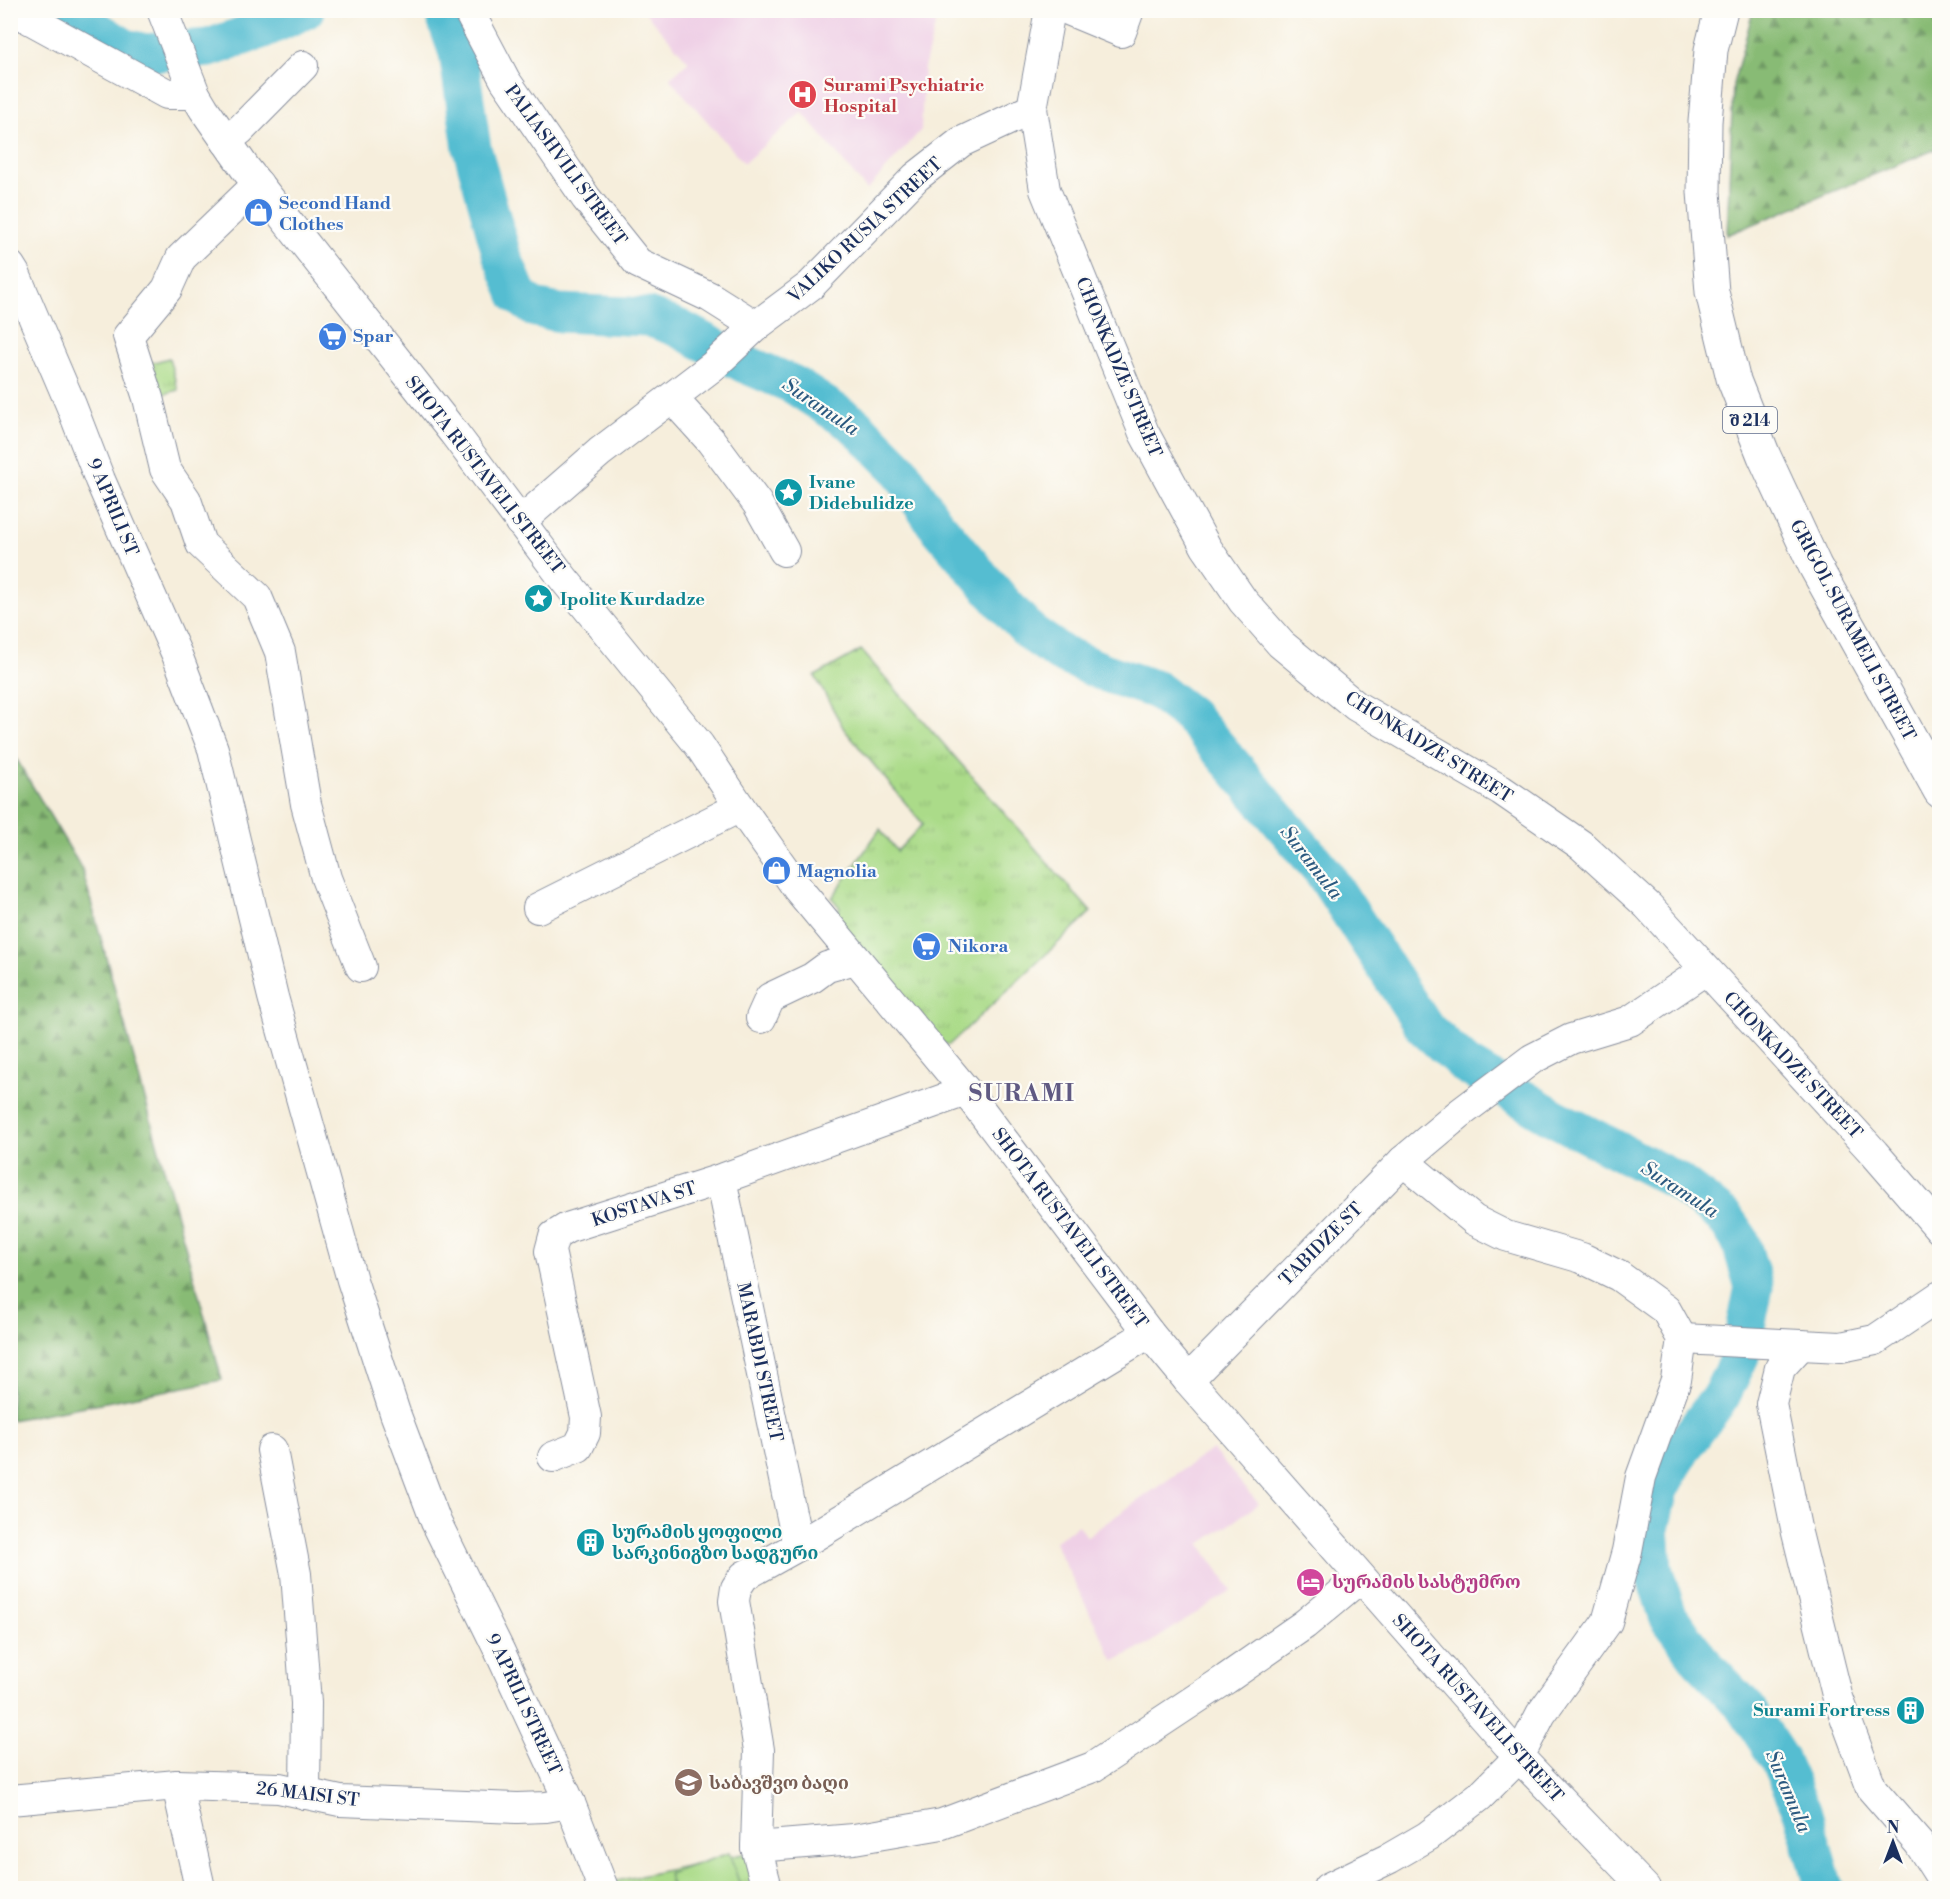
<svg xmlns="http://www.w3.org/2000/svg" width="1950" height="1899" font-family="'Libre Bodoni','Noto Serif Georgian',serif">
<defs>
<pattern id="grass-tufts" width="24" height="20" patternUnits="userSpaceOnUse" patternTransform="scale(1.5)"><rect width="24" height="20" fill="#abdb89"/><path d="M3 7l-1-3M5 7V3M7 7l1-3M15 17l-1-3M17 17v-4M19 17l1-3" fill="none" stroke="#93bc79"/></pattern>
<pattern id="forest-firs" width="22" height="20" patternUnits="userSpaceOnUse" patternTransform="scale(1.5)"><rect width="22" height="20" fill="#88bb75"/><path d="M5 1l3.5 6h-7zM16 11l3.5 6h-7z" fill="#6e9863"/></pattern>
</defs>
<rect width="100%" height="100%" fill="#fdfcf7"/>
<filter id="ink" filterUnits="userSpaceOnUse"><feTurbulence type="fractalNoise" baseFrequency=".0167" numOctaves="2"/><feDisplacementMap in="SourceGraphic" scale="12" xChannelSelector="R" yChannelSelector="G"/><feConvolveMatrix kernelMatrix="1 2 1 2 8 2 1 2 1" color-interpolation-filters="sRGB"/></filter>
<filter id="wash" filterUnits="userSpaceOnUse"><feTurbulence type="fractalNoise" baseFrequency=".008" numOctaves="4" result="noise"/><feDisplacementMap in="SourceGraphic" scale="24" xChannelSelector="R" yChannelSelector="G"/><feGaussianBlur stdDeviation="1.35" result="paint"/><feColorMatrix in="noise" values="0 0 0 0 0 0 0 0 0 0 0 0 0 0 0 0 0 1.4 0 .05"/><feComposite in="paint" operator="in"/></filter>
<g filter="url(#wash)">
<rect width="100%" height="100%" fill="#f6eedc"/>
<!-- built -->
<g fill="#efd0e6">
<path d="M 644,11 L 939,11 L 924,68 L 921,130 L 867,190 L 802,112 L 744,163 L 669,78 L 689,62 Z"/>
<path d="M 1212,1449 L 1259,1504 L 1200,1544 L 1232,1590 L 1150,1643 L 1114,1661 L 1054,1542 L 1078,1525 L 1086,1537 Z"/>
</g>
<!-- grass -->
<g fill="url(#grass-tufts)" stroke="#638574" stroke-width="1.5">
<path d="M 169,358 L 178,390 L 154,397 L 144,365 Z"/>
<path d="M 861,650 L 1091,912 L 949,1045 L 927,1039 L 825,922 L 840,908 L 832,898 L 880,829 L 897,851 L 923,824 L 844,729 L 815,676 Z"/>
<path d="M 761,1850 L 770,1888 L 615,1888 L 612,1882 Z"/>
</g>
<!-- forest -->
<g fill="url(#forest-firs)" stroke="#52756a" stroke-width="1.5">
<path d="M 1753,11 L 1939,11 L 1939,148 L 1727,235 L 1733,84 Z"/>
<path d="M 11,750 L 82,869 L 222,1380 L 11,1420 Z"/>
</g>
<!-- pitch -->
<path fill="#abdb89" stroke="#638574" stroke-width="1.5" d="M 729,1853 L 741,1888 L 673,1888 L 668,1874 Z"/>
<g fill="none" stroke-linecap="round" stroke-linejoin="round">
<!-- river -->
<g stroke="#54bdd1" stroke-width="39">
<path d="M 70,10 L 71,14 L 125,48 L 145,53 L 209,48 L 263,29 L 305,10"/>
<path d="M 443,10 L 458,53 L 472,148 L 502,256 L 518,295 L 535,308 L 560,313 L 648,317 L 678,328 L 745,364 L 792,384 L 855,425 L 899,469 L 934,522 L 1003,603 L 1030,632 L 1060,653 L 1103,672 L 1157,690 L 1190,715 L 1324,873 L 1425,1028 L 1466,1065 L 1553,1117 L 1675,1180 L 1723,1216 L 1740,1240 L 1754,1287 L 1740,1356 L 1721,1396 L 1683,1447 L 1659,1489 L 1650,1528 L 1653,1569 L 1668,1616 L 1700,1660 L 1745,1707 L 1779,1759 L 1802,1811 L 1824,1888"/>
</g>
</g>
</g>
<g filter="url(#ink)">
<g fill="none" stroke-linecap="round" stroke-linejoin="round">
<defs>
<g id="minor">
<path d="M 13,10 L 167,94 L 195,94"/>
<path d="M 162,10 L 195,94 L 204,109 L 245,168 L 454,433 L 563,578 L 699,745 L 740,807 L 798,889 L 966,1091 L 1149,1333 L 1188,1380 L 1519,1757 L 1645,1888"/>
<path d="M 468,10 L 505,80 L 586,198 L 638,263 L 710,297 L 756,326"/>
<path d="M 1050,10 L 1032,109 L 1045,190 L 1144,433 L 1206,547 L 1243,601 L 1281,644 L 1356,706 L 1501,790 L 1581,845 L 1648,906 L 1874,1153 L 1940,1229"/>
<path d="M 1068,10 L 1121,32 L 1129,10"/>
<path d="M 226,141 L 240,130 L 303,66"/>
<path d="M 258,184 L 181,258 L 167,289 L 128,336 L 148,398 L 165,469 L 186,500 L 201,544 L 257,597 L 280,652 L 306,804 L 326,878 L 361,967"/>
<path d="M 10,266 L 15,274 L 71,405 L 100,480 L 177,655 L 213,749 L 273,997 L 352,1280 L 395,1413 L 436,1522 L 499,1650 L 570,1803 L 603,1888"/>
<path d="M 672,398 L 711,441 L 757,503 L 784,551"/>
<path d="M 520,522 L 600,452 L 713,366 L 756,326 L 811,285 L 916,177 L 961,142 L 1032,109"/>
<path d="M 538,908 L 740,807"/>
<path d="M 761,1018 L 770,998 L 812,978 L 827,967 L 855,959"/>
<path d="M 721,1179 L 798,1546"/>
<path d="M 1682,1339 L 1841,1347 L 1875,1340 L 1940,1296"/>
<path d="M 1801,1345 L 1780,1368 L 1771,1404 L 1797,1533 L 1837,1695 L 1872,1789 L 1919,1843 L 1940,1876"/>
<path d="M 1188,1380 L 1403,1161 L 1459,1114 L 1532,1059 L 1571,1039 L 1630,1021 L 1705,970"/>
<path d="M 272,1450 L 296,1574 L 306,1703 L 305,1794"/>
<path d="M 553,1457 L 578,1447 L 585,1433 L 586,1417 L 550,1251 L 554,1236 L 567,1228 L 721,1179 L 966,1091"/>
<path d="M 177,1785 L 200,1888"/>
<path d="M 10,1800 L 177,1785 L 279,1788 L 340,1801 L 517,1808 L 546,1807 L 570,1803"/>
<path d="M 756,1847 L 854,1839 L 942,1824 L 1093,1767 L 1226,1679 L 1305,1624 L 1360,1578"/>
<path d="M 767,1888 L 756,1847 L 759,1750 L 734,1601 L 736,1588 L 744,1576 L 798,1546 L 1149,1333"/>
<path d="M 1328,1888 L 1390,1858 L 1428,1836 L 1480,1796 L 1519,1757 L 1541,1714 L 1607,1622 L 1627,1551 L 1641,1477 L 1676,1380 L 1682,1339 L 1666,1310 L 1619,1276 L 1582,1258 L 1506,1236 L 1474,1220 L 1403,1161"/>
</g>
<path id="major" d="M 1721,10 L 1711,50 L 1705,122 L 1704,192 L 1712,292 L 1733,378 L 1764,456 L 1815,566 L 1940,791"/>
</defs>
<!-- minor casing -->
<use href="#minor" stroke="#888e9d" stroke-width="32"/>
<!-- major casing -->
<use href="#major" stroke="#888e9d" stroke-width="35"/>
<!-- minor -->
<use href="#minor" stroke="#fff" stroke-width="30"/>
<!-- major -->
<use href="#major" stroke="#fff" stroke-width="33"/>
</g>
</g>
<!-- icons -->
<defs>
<symbol id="hospital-disc" viewBox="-11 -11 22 22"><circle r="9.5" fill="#e0444e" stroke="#fdfcf7"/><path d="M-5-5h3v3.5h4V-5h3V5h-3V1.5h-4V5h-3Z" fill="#fff"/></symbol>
<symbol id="shop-disc" viewBox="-11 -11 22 22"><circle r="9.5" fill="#3f7fe0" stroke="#fdfcf7"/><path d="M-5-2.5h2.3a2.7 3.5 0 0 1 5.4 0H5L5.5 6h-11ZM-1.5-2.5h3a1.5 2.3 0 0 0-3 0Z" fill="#fff"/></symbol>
<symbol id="supermarket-disc" viewBox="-11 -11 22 22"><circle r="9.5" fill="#3f7fe0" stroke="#fdfcf7"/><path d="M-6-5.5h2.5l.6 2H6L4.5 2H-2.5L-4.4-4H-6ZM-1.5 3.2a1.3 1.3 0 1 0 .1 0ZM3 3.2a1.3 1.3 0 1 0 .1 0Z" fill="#fff"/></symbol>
<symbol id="sight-disc" viewBox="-11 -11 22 22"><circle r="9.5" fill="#0f9aa8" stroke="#fdfcf7"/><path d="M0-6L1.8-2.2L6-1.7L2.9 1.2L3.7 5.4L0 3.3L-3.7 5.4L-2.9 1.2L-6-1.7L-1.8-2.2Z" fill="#fff"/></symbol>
<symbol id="building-disc" viewBox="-11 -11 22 22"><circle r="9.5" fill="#0f9aa8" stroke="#fdfcf7"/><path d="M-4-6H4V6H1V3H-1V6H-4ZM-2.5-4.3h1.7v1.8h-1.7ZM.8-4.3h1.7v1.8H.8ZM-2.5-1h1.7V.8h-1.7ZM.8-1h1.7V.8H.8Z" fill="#fff"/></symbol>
<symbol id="hotel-disc" viewBox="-11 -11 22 22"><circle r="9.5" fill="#d1479c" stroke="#fdfcf7"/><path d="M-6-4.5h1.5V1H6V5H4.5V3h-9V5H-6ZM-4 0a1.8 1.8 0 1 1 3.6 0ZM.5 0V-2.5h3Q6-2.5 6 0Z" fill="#fff"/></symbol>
<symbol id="school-disc" viewBox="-11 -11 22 22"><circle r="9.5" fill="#8d6e63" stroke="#fdfcf7"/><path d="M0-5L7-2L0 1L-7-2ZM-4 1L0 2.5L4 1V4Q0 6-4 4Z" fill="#fff"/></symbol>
</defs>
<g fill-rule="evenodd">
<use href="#hospital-disc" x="786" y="78" width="33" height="33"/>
<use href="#shop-disc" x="242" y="196" width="33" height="33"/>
<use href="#supermarket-disc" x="316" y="320" width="33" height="33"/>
<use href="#sight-disc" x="772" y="476" width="33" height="33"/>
<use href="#sight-disc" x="522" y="582" width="33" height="33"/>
<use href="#shop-disc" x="760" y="854" width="33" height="33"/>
<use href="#supermarket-disc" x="910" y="930" width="33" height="33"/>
<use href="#building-disc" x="574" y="1526" width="33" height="33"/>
<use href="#hotel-disc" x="1294" y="1566" width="33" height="33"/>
<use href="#building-disc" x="1894" y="1694" width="33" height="33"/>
<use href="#school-disc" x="672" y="1766" width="33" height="33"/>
</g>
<g text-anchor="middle" stroke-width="4.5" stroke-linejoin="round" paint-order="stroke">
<!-- shield labels -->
<rect fill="#fdfcf7" stroke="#5f6c8c" stroke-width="1.5" x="1723" y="407" width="54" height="26" rx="4.5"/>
<g font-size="16" font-weight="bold" fill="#1b2f5e">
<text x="1750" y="426">შ 214</text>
</g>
<!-- health labels -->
<g font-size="18" font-weight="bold" fill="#be3a42" stroke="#fdfcf7" text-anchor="start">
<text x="824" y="91">Surami Psychiatric<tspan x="824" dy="21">Hospital</tspan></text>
</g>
<!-- street labels -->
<g font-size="18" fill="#1b2f5e" stroke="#fdfcf7">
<text transform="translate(566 165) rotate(54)" y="6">PALIASHVILI STREET</text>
<text transform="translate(865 230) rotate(-43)" y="6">VALIKO RUSIA STREET</text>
<text transform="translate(1119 367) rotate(67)" y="6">CHONKADZE STREET</text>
<text transform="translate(485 475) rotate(52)" y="6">SHOTA RUSTAVELI STREET</text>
<text transform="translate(113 507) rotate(67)" y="6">9 APRILI ST</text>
<text transform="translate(1853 630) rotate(62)" y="6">GRIGOL SURAMELI STREET</text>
<text transform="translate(1429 747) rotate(32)" y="6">CHONKADZE STREET</text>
<text transform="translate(1793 1065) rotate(47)" y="6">CHONKADZE STREET</text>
<text transform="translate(644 1204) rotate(-18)" y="6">KOSTAVA ST</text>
<text transform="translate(1070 1228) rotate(53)" y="6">SHOTA RUSTAVELI STREET</text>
<text transform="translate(1321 1244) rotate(-45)" y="6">TABIDZE ST</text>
<text transform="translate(760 1362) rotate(78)" y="6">MARABDI STREET</text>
<text transform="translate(524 1704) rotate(65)" y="6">9 APRILI STREET</text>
<text transform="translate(1478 1708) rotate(48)" y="6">SHOTA RUSTAVELI STREET</text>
<text transform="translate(308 1794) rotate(7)" y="6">26 MAISI ST</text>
</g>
<!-- shop labels -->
<g font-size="18" font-weight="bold" fill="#366cbe" stroke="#fdfcf7" text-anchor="start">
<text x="279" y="209">Second Hand<tspan x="279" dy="21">Clothes</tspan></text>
<text x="353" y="342">Spar</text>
<text x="797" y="877">Magnolia</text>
<text x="948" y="952">Nikora</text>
</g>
<!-- culture labels -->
<g font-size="18" font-weight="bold" fill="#0d838f" stroke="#fdfcf7" text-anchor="start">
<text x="809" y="488">Ivane<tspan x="809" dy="21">Didebulidze</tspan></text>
<text x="560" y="605">Ipolite Kurdadze</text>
<text x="612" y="1538">სურამის ყოფილი<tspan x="612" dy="21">სარკინიგზო სადგური</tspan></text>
<text x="1890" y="1716" text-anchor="end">Surami Fortress</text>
</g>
<!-- hotel labels -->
<g font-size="18" font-weight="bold" fill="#b23c85" stroke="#fdfcf7" text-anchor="start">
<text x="1332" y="1588">სურამის სასტუმრო</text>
</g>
<!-- education labels -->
<g font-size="18" font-weight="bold" fill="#785e54" stroke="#fdfcf7" text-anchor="start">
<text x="709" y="1789">საბავშვო ბაღი</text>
</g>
<!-- water labels -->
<g font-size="20" font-style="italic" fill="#2c5a80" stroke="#fdfcf7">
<text transform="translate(821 406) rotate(34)" y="7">Suramula</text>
<text transform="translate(1312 862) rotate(52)" y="7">Suramula</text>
<text transform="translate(1680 1189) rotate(33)" y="7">Suramula</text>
<text transform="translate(1789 1791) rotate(67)" y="7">Suramula</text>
</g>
<!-- district labels -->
<g font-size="24" font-weight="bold" letter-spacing="1.5" fill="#605a83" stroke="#fdfcf7">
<text x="1022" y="1101">SURAMI</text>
</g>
</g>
<!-- margin -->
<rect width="1950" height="1899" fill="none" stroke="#fdfcf7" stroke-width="36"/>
<!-- north arrow -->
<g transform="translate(1893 1842)" stroke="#fdfcf7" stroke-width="4.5" paint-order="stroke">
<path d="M0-4.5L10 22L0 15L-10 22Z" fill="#1b2f5e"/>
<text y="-9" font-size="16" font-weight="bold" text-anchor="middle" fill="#1b2f5e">N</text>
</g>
</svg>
